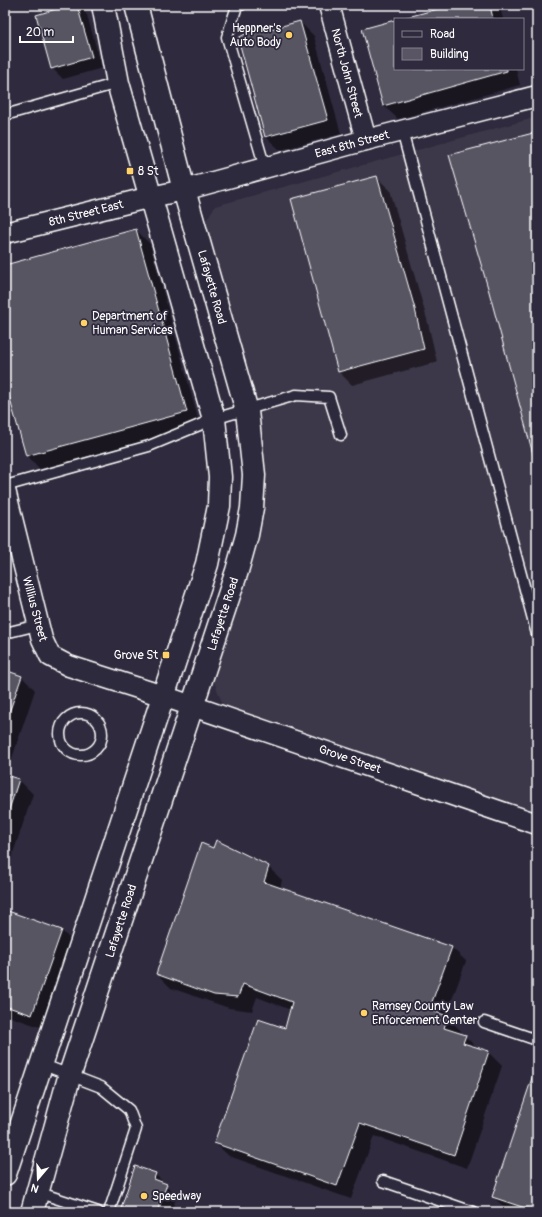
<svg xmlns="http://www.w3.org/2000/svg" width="542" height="1217" font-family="Pangolin,sans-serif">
<rect width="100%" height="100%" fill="#2f2a3d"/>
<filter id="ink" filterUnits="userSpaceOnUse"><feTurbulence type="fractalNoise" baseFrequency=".025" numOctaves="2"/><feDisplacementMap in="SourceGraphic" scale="8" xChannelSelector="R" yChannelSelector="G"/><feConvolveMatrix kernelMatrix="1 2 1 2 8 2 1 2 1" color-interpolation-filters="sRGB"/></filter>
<g filter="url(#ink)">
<!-- built -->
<path fill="#3c3749" d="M 537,117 L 537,812 L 223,705 L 212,676 L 245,586 L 262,523 L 263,447 L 204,224 L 215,206 Z"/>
<!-- shadow -->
<g fill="#0007">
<path d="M 73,5 L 77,5 L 87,15 L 102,68 L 63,79 L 52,68 Z"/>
<path d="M 457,5 L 495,5 L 501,11 L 503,19 L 404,19 Z"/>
<path d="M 395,21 L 395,69 L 516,69 L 520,85 L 398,119 L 384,106 Z"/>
<path d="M 300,22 L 314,36 L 341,134 L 280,150 L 266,137 L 274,29 Z"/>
<path d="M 376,177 L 390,190 L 428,323 L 437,362 L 352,385 L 339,372 Z"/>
<path d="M 136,230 L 150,244 L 200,426 L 40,469 L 26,455 L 5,378 L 5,266 Z"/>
<path d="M 5,671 L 21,676 L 35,690 L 6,776 L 19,780 L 33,794 L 8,868 L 5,867 Z"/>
<path d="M 268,867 L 282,880 L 280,888 L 452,948 L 466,961 L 446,1016 L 461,1031 L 460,1034 L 465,1036 L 478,1049 L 488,1052 L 502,1066 L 467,1168 L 374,1136 L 351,1199 L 229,1156 L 215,1143 L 285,1029 L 291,1010 L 257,997 L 252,1011 L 229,1008 L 171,988 L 157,974 Z"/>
<path d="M 5,911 L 61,930 L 75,944 L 46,1029 L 5,1015 Z"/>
<path d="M 537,1077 L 537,1212 L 510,1212 L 493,1197 Z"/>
<path d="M 155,1174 L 177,1196 L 171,1212 L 126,1212 L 122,1208 Z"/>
</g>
<!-- building -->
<g fill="#595564" stroke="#fff">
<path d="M 70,5 L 77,5 L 92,57 L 51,69 L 36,15 Z"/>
<path d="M 453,5 L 490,5 L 493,19 L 400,19 Z"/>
<path d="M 395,20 L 395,69 L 507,69 L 507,71 L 383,106 L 362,29 Z"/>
<path d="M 300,21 L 328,120 L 265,137 L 238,38 L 252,30 L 271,29 Z"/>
<path d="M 537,132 L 537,469 L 488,288 L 449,155 Z"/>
<path d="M 377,176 L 415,309 L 424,349 L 338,372 L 291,199 Z"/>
<path d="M 136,229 L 187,412 L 26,456 L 5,382 L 5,265 Z"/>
<path d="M 5,670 L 22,676 L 5,724 Z"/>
<path d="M 5,775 L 19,779 L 5,822 Z"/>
<path d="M 216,840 L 269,866 L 264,882 L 452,947 L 429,1010 L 448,1016 L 444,1028 L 466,1035 L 463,1043 L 489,1051 L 454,1155 L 360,1123 L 337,1186 L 214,1143 L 258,1019 L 285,1028 L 292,1002 L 243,984 L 238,997 L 214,995 L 156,974 L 201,843 L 213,848 Z"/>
<path d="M 5,910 L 62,930 L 32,1015 L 5,1006 Z"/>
<path d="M 533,1075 L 537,1076 L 537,1212 L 492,1197 Z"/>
<path d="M 135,1166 L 156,1173 L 154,1179 L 167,1184 L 157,1212 L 132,1212 L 121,1208 Z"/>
</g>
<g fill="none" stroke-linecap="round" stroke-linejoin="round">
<defs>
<g id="service">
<path d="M 241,5 L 237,6 L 227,37 L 265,168"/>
<path d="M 5,115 L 118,83"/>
<path d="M 402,131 L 537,634"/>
<path d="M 5,486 L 149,446 L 214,419 L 296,395 L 329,397 L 341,435"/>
<path d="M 5,633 L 38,625"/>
<circle cx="81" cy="734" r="21"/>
<path d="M 484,1022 L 537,1040"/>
<path d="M 41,1064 L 101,1087 L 129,1110 L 136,1129 L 109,1212"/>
<path d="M 383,1181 L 473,1212"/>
<path d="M 37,1192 L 98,1212"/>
</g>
<g id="minor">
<path d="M 329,5 L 366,140"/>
<path d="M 5,233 L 151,197 L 184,190 L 366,140 L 537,96"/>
<path d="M 5,490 L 42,639 L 50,656 L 69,666 L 163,696 L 537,824"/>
</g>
<g id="secondary">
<path d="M 5,1174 L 207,564 L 219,506 L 220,477 L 214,419 L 118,83 L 103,5"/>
<path d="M 32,1212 L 70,1074 L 237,571 L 247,535 L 252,508 L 254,475 L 247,411 L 184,190 L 136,5"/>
</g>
</defs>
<!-- service casing -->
<use href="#service" stroke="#fff" stroke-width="13"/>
<!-- minor casing -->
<use href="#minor" stroke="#fff" stroke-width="23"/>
<!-- secondary casing -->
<use href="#secondary" stroke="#fff" stroke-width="25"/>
<!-- service -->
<use href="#service" stroke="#2f2a3d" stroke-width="10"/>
<!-- minor -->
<use href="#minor" stroke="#2f2a3d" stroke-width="20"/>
<!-- secondary -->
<use href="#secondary" stroke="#2f2a3d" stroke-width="22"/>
</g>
</g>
<!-- markers -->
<g fill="#ffd166" stroke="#2f2a3d" stroke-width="1.5">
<circle cx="289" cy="35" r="4"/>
<rect x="126" y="167" width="8" height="8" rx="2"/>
<circle cx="84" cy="323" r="4"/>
<rect x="162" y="651" width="8" height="8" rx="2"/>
<circle cx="364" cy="1013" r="4"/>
<circle cx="144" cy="1196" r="4"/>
</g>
<g text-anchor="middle" stroke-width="3.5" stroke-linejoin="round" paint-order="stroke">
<!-- poi labels -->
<g font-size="12" fill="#fff" stroke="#2f2a3d" text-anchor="start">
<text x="281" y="32" text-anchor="end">Heppner's<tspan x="281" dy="14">Auto Body</tspan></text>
<text x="138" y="175">8 St</text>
<text x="92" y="320">Department of<tspan x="92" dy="14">Human Services</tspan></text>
<text x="158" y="659" text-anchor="end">Grove St</text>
<text x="372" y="1010">Ramsey County Law<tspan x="372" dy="14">Enforcement Center</tspan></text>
<text x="152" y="1200">Speedway</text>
</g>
<!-- street labels -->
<g font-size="12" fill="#fff" stroke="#2f2a3d">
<text transform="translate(347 73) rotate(75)" y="4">North John Street</text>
<text transform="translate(352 144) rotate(-15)" y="4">East 8th Street</text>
<text transform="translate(86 213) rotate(-14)" y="4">8th Street East</text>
<text transform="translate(212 287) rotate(74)" y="4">Lafayette Road</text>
<text transform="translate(35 609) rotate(75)" y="4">Willius Street</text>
<text transform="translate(223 614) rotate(-72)" y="4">Lafayette Road</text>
<text transform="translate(350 759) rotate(19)" y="4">Grove Street</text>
<text transform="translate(121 921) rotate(-72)" y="4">Lafayette Road</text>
</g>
</g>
<!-- margin -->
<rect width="542" height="1217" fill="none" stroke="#2f2a3d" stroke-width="20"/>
<rect x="10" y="10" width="522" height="1197" fill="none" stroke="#fff" stroke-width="1.5" filter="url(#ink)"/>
<!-- legend -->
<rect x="394" y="18" width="130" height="52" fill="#2f2a3d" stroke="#827f8b"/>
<rect x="402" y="31" width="20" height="6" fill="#2f2a3d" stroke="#827f8b"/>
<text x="430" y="38" font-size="12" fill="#ffffff">Road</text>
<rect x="402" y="48" width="20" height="12" fill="#595564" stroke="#827f8b"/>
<text x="430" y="58" font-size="12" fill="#ffffff">Building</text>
<!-- north arrow -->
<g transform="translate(38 1179) rotate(199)" stroke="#2f2a3d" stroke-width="3" paint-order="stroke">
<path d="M0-3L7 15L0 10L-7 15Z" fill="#ffffff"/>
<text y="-6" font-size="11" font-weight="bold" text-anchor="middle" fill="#ffffff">N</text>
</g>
<!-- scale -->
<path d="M20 36v6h53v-6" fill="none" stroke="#ffffff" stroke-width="2"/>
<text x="26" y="36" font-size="12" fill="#ffffff" stroke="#2f2a3d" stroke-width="3" paint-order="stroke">20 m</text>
</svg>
